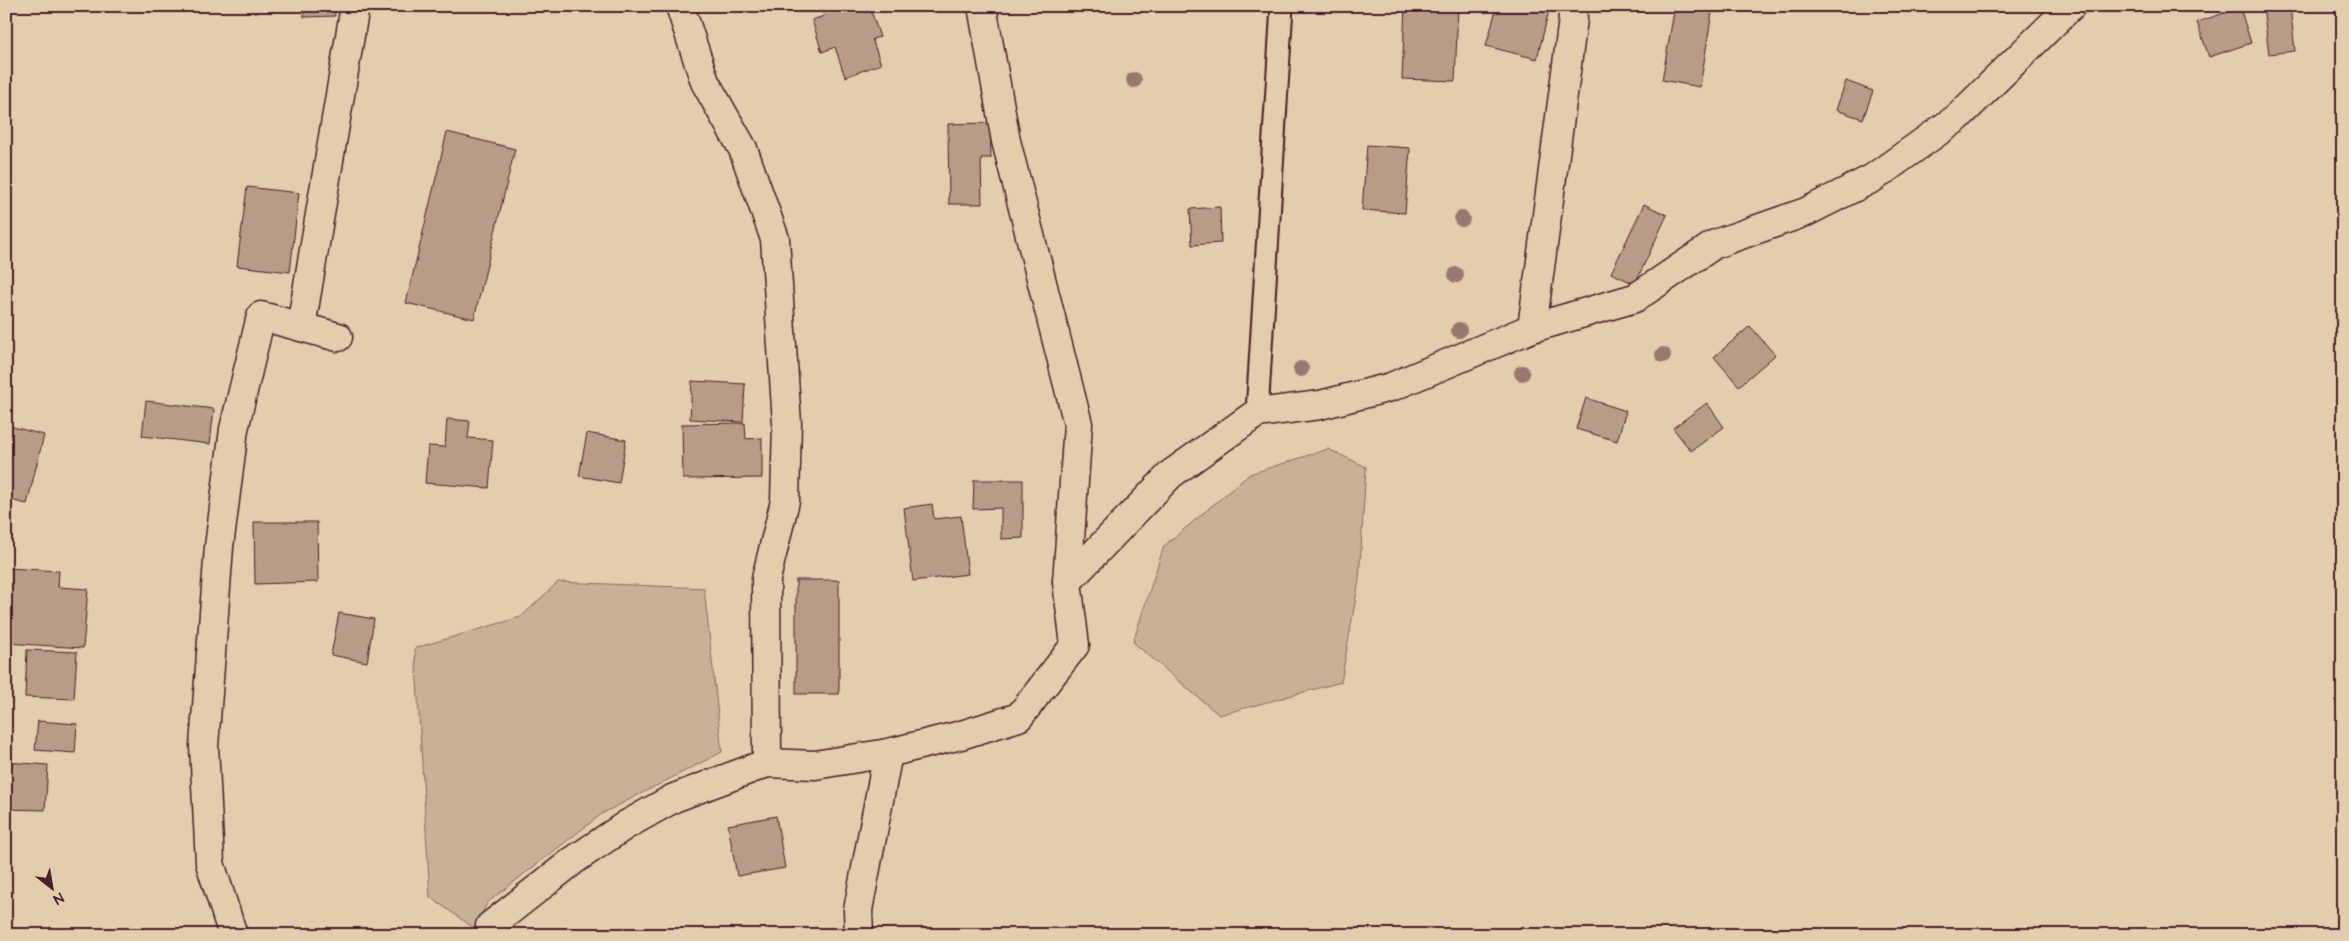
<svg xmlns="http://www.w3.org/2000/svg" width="2349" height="941" font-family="'Architects Daughter',sans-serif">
<rect width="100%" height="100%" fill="#e2cdac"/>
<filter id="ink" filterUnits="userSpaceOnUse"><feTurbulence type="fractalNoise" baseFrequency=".02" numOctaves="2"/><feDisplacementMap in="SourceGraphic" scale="10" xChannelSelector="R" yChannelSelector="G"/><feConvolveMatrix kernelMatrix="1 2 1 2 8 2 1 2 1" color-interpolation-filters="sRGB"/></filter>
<g filter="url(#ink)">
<!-- green -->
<g fill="#c9b197" stroke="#8a6861">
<path d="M 1328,449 L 1366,467 L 1359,580 L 1341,682 L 1219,715 L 1133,642 L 1164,546 L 1250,474 Z"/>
<path d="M 558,582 L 704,588 L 722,752 L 603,813 L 488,902 L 474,928 L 430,897 L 415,648 L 521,617 Z"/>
</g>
<!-- building -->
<g fill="#b89c88" stroke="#4a1f2b">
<path d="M 304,6 L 334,6 L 335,16 L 304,17 Z"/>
<path d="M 825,6 L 861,6 L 862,11 L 870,8 L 880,37 L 872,39 L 881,64 L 845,77 L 835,47 L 822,52 L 812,20 L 824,16 L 821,8 Z"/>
<path d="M 1405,6 L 1458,6 L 1455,81 L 1402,79 Z"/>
<path d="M 1497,6 L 1550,6 L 1537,59 L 1486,46 Z"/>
<path d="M 1675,6 L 1713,6 L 1700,87 L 1662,80 Z"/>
<path d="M 2263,6 L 2290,6 L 2295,51 L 2269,54 Z"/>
<path d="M 2240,8 L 2251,43 L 2209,57 L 2197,22 Z"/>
<path d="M 1846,81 L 1873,91 L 1863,119 L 1836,110 Z"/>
<path d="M 990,123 L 991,158 L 981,158 L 982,204 L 949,204 L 948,124 Z"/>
<path d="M 447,132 L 515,149 L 474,319 L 406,303 Z"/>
<path d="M 1367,145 L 1410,148 L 1405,213 L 1362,210 Z"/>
<path d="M 247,187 L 299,193 L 290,272 L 237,266 Z"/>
<path d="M 1644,204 L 1667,215 L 1635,284 L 1611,273 Z"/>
<path d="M 1220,207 L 1221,243 L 1192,245 L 1190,209 Z"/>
<path d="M 1750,326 L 1775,355 L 1739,386 L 1714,357 Z"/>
<path d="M 692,381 L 745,384 L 743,422 L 690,419 Z"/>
<path d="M 1586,398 L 1626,411 L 1617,441 L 1576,429 Z"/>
<path d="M 146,401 L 214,409 L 210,444 L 142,436 Z"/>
<path d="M 1707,403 L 1724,427 L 1691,451 L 1673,428 Z"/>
<path d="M 447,419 L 470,421 L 468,438 L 493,440 L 489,488 L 425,483 L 428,446 L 445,447 Z"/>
<path d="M 745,423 L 746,439 L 762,438 L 762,478 L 683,479 L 682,424 Z"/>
<path d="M 9,426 L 44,435 L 27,504 L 6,499 L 6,437 Z"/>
<path d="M 587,433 L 626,440 L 619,483 L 579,476 Z"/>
<path d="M 974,480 L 1023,480 L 1023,538 L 1001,539 L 1001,508 L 973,509 Z"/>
<path d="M 932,504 L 934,519 L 961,516 L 968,574 L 913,581 L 904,508 Z"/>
<path d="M 254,522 L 317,522 L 318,582 L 255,584 Z"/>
<path d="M 6,568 L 59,571 L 58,587 L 88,589 L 83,648 L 6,643 Z"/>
<rect x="796" y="580" width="43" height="114"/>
<path d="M 339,613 L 374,619 L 367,662 L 331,655 Z"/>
<path d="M 27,650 L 77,652 L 74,699 L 25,697 Z"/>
<path d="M 38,721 L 77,724 L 75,753 L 35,750 Z"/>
<path d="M 6,762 L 48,765 L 45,810 L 6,809 Z"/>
<path d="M 776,816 L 785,868 L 737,876 L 728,825 Z"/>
</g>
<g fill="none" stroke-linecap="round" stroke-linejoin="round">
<defs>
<path id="service" d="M 1257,413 L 1282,6"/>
<g id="minor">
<path d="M 680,6 L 705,82 L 743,149 L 775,239 L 787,424 L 785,501 L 766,579 L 767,763"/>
<path d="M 982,6 L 1006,141 L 1078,424 L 1067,582"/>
<path d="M 301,327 L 355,6"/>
<path d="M 1532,328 L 1573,19 L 1572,6"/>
<path d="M 233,935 L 210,863 L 204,746 L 219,547 L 234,429 L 261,316 L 338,337"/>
<path d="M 489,935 L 490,926 L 574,860 L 626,825 L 674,798 L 767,763 L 815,765 L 888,753 L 961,735 L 1019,717 L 1075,645 L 1067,582 L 1171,474 L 1257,413 L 1320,405 L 1391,387 L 1532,328 L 1635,298 L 1715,244 L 1806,212 L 1873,178 L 1957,118 L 2071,6"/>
<path d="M 859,935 L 858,910 L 888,753"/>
</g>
</defs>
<!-- service casing -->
<use href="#service" stroke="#4a1f2b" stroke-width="25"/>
<!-- minor casing -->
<use href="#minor" stroke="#4a1f2b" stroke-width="31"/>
<!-- service -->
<use href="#service" stroke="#e2cdac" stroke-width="21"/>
<!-- minor -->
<use href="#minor" stroke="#e2cdac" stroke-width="28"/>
</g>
<!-- trees -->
<g fill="#99796e">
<circle cx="1134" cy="80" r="8"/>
<circle cx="1462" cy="219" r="8"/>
<circle cx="1456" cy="275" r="8"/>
<circle cx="1459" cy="330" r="8"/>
<circle cx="1663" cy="355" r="8"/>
<circle cx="1301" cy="369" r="8"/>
<circle cx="1522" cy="373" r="8"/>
</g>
</g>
<!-- margin -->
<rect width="2349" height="941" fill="none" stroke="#e2cdac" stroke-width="25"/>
<rect x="12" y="12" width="2324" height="916" fill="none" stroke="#4a1f2b" stroke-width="2" filter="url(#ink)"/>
<!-- north arrow -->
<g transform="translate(52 888) rotate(149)" stroke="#e2cdac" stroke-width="4" paint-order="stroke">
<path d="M0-4L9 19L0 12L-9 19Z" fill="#4a1f2b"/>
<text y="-8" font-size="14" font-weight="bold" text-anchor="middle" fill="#4a1f2b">N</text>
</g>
</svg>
